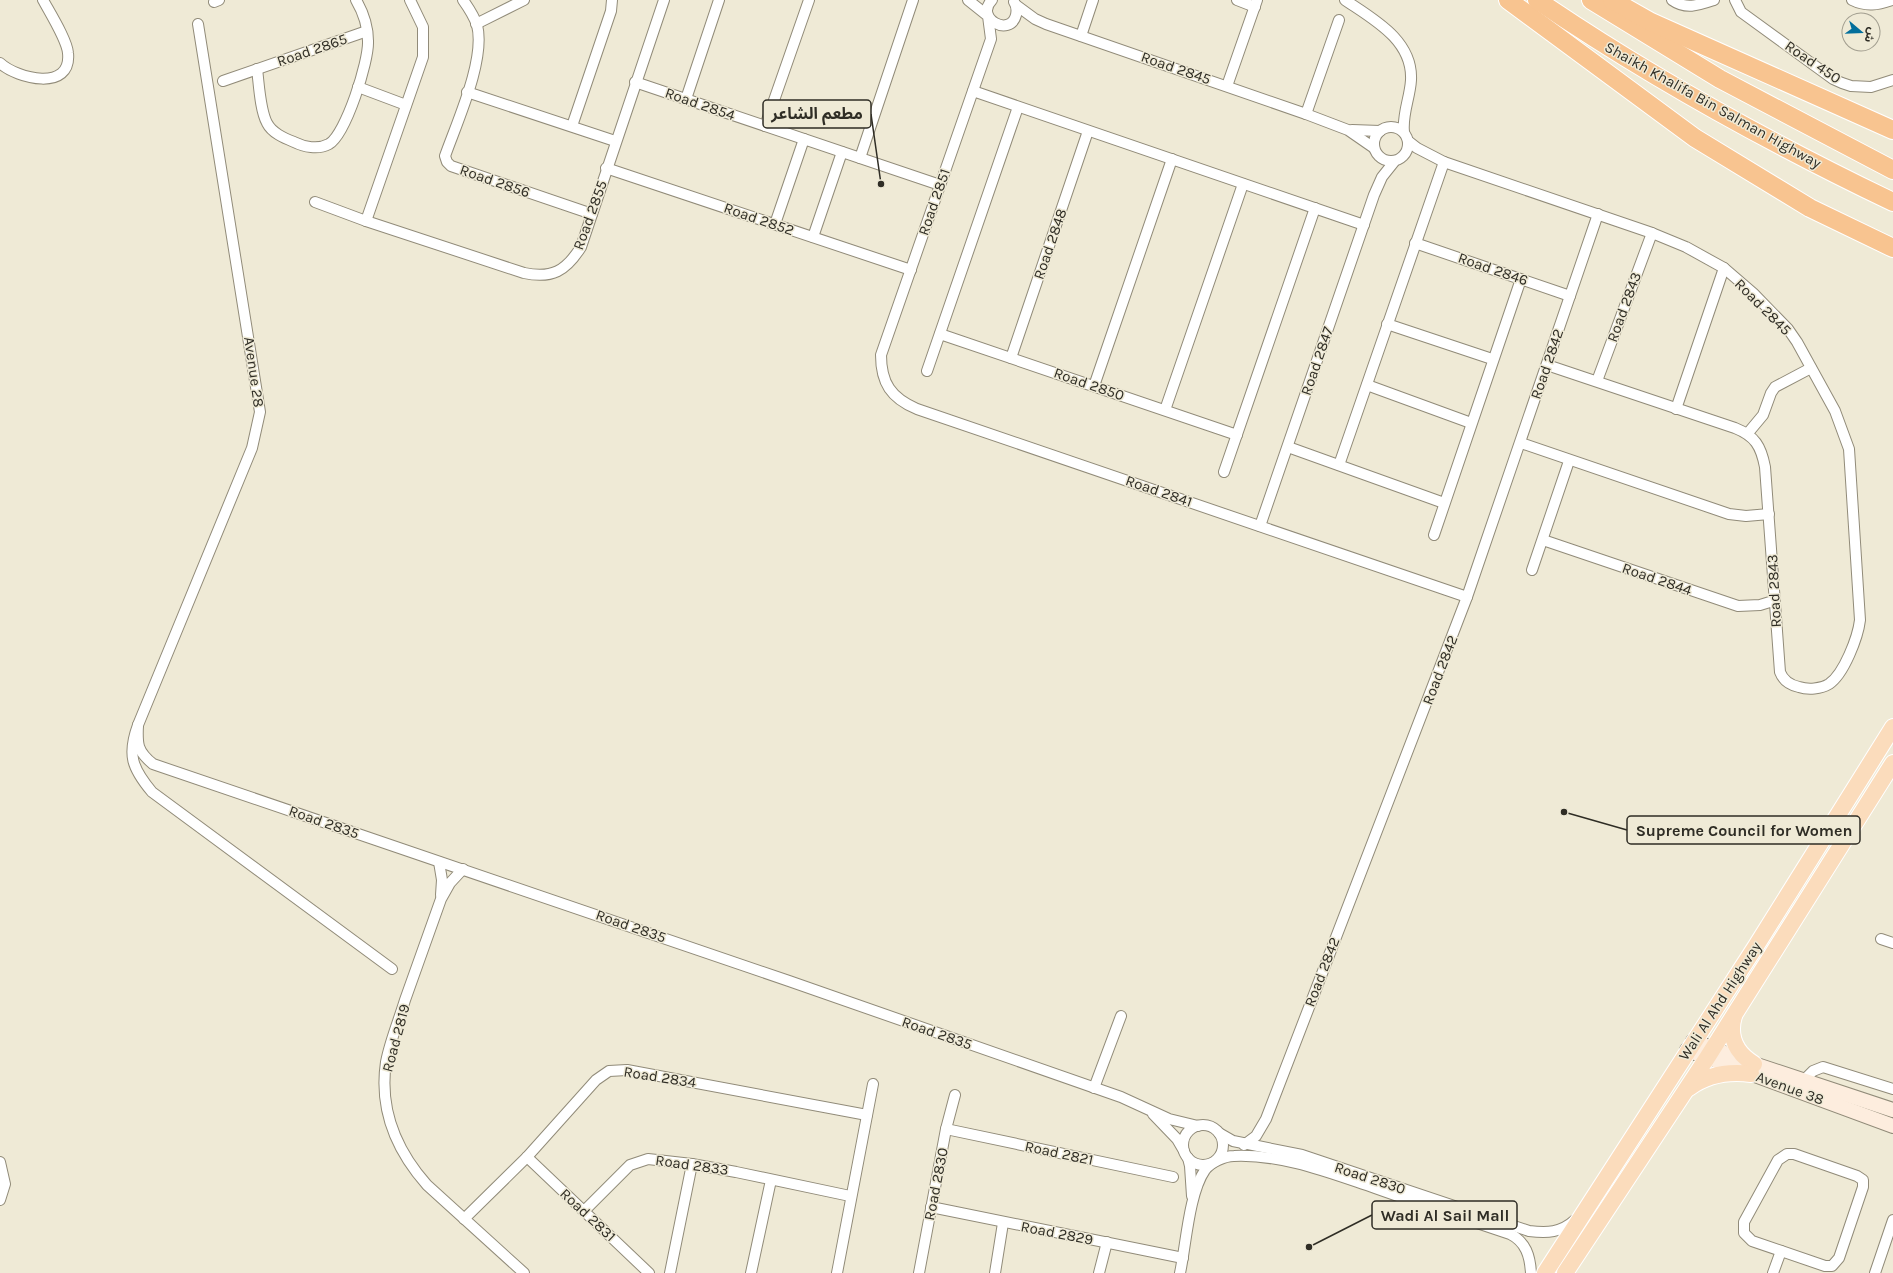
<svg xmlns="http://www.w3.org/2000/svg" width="1893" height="1273" font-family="Karla,'Noto Sans Arabic',sans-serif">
<rect width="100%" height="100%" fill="#efead6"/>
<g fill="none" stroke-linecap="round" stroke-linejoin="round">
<defs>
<g id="street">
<path d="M 463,0 C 468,7 474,16 477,25 C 486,59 457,122 445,156 L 447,162 L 451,166 L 592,214"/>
<path d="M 968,0 L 988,16 L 991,39 L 881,355 C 881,383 891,398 917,409 L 1467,597"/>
<path d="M 992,0 C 974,18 1010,38 1016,15 C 1017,10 1017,6 1014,2"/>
<path d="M 1237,0 L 1255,7"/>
<path d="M 1345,0 C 1373,19 1413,40 1411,80 C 1410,98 1402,114 1404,132"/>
<path d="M 1672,0 C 1686,10 1699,5 1714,0"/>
<path d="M 1735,0 L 1741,12 L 1833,79 L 1842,83 L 1851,86 L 1871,87 L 1893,80"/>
<path d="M 1852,0 C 1866,7 1878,5 1892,0"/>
<path d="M 214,2 L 219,0"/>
<path d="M 1016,5 L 1035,19 L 1046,24 L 1306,114 L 1348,130 L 1374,148"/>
<path d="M 198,24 L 260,412 L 252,448 L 138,725 C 127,755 132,768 152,792 L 392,969"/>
<path d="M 476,24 L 524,0"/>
<path d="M 1081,36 L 1093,0"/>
<path d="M 0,63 C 17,79 72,92 68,53 C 67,40 50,13 43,0"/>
<path d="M 257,69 C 259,84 260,110 267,123 C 272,133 284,138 294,142 C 304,147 318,150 329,144 C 346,134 369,61 368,41 C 368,27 363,12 356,0"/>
<path d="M 223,81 L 367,31"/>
<path d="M 635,82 L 940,185"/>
<path d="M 1227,86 L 1257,0"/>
<path d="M 358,87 L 406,105"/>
<path d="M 973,91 L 1364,225"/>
<path d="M 467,92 L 615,141"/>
<path d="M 686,99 L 719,0"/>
<path d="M 1306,114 L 1339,20"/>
<path d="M 572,126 L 611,11 L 612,0"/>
<path d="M 765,126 L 809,0"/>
<circle cx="1391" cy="144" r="17"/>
<path d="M 1352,130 L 1380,131"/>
<path d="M 1408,141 L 1417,148 L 1444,162 L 1652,233 L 1686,247 L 1724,268 L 1753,293 L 1788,329 L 1797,342 L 1835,411 L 1849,449 L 1860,620 C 1858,637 1844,674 1829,684 C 1821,689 1808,690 1799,687 C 1790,685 1783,680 1780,672 L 1765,467 C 1761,446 1755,436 1735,428 L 1547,365"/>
<path d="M 860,158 L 913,0"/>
<path d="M 606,168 L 911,270"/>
<path d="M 315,202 L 366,221 L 524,273 C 552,279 566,271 581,247 L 664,0"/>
<path d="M 366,221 L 423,57 L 423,27 L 410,0"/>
<path d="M 775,224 L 804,139"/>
<path d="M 813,237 L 842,152"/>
<path d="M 1415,243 L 1570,296"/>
<path d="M 1387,324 L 1492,359"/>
<path d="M 940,334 L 1237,435"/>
<path d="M 1011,358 L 1088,131"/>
<path d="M 927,371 L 1018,107"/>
<path d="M 1597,381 L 1652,233"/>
<path d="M 1367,385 L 1471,423"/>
<path d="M 1094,386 L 1172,159"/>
<path d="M 1676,409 L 1724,268"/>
<path d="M 1165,410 L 1243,184"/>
<path d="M 1748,433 L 1763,415 L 1771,393 L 1775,387 L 1811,368"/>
<path d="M 1521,443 L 1729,514 L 1746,516 L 1769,514"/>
<path d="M 1288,447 L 1444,503"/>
<path d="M 1339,465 L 1444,162"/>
<path d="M 1224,472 L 1315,208"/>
<path d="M 1260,526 L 1374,195 L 1382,177 L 1394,162"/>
<path d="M 1434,535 L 1521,279"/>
<path d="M 1543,540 L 1738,606 L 1760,605 L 1773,601"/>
<path d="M 1532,570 L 1569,461"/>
<path d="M 138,725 C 137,744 137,751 153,764 L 789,981 L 1121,1097 L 1169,1119 L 1198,1126"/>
<path d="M 439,862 L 442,880 L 441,895"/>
<path d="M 463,869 L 450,883 L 441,899 C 429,933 417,966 405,1000 C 399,1020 390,1041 386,1062 C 379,1109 396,1150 427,1185 L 524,1273"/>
<path d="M 1881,939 L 1893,943"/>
<path d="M 1804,1080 L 1813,1071 L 1823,1067 L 1893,1089"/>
<path d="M 1094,1088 L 1121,1016"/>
<path d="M 1153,1114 L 1177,1139 L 1184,1151"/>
<circle cx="1203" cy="1145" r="20"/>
<path d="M 946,1129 L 1173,1177"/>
<path d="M 1219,1133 L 1233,1141 L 1302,1155 L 1529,1231 C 1547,1233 1561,1233 1575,1220"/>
<path d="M 1244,1145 L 1256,1136 L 1266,1119 L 1467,597 L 1598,214"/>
<path d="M 1787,1154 L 1794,1154 L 1857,1176 L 1863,1180 L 1863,1187 L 1839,1258 L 1832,1266 L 1825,1266 L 1752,1241 L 1744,1233 L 1744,1222 L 1778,1160 Z"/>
<path d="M 527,1157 L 649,1273"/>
<path d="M 1188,1158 L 1190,1166 L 1192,1196"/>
<path d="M 0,1162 L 5,1184 L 0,1200"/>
<path d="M 931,1207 L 1183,1258"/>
<path d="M 584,1211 L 630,1165 L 648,1159 L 692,1164 L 736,1172 L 850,1196"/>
<path d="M 464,1219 L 527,1157 L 596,1080 L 609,1071 L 627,1070 L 867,1115"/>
<path d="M 670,1273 L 692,1164"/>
<path d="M 751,1273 L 771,1180"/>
<path d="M 837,1273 L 873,1084"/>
<path d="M 919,1273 L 946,1129 L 955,1095"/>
<path d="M 995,1273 L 1003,1223"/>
<path d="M 1099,1273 L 1107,1242"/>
<path d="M 1180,1273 C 1186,1245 1189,1193 1205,1170 C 1211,1162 1225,1156 1234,1156 C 1283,1154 1330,1173 1375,1188 C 1420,1204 1465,1219 1510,1234 C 1526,1242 1530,1256 1531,1273"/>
<path d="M 1773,1273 L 1781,1251"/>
<path d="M 1875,1273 L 1893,1220"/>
</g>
<g id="secondary">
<path d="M 1693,1041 L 1754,1064 L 1893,1110"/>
<path d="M 1687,1050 L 1893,1126"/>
</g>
<g id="primary">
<path d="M 1734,1016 C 1728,1036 1736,1053 1754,1064"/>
<path d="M 1689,1088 C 1708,1074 1728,1071 1751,1074"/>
<path d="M 1545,1273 L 1756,946 L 1893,727"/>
<path d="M 1565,1273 L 1707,1058 L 1893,763"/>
</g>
<g id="highway">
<path d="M 1508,0 L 1695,138 L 1810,208 L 1893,248"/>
<path d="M 1537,0 C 1650,77 1770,143 1893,202"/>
<path d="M 1591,0 L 1720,79 L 1893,170"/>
<path d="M 1612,0 L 1651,22 L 1893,130"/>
</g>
</defs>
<!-- street casing -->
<use href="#street" stroke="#918b79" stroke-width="12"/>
<!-- secondary casing -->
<use href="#secondary" stroke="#918b79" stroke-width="16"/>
<!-- primary casing -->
<use href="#primary" stroke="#fff" stroke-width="18"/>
<!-- highway casing -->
<use href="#highway" stroke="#fff" stroke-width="20"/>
<!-- street -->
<use href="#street" stroke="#fff" stroke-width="10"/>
<!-- secondary -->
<use href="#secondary" stroke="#fdedde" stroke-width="14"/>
<!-- primary -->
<use href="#primary" stroke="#fbdcbc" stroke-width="16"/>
<!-- highway -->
<use href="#highway" stroke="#f8c490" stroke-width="18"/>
</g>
<g text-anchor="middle" stroke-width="3" stroke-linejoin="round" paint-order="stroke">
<!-- street labels -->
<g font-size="15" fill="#2f2d25" stroke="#efead6">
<text transform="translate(312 50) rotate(-19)" y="5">Road 2865</text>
<text transform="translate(1813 62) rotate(34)" y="5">Road 450</text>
<text transform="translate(1176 68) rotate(19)" y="5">Road 2845</text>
<text transform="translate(700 104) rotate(19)" y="5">Road 2854</text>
<text transform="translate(1713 105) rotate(29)" y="5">Shaikh Khalifa Bin Salman Highway</text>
<text transform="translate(495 181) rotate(19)" y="5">Road 2856</text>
<text transform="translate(934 202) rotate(-71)" y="5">Road 2851</text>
<text transform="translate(590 215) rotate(-70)" y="5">Road 2855</text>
<text transform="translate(759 219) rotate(19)" y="5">Road 2852</text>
<text transform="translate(1050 244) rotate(-71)" y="5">Road 2848</text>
<text transform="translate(1493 269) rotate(19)" y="5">Road 2846</text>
<text transform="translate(1624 307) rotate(-70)" y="5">Road 2843</text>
<text transform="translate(1763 307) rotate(45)" y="5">Road 2845</text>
<text transform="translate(1317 361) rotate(-71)" y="5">Road 2847</text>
<text transform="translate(1547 364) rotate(-71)" y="5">Road 2842</text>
<text transform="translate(254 372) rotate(82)" y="5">Avenue 28</text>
<text transform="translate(1089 384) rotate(19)" y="5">Road 2850</text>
<text transform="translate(1159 491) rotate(19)" y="5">Road 2841</text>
<text transform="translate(1657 579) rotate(19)" y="5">Road 2844</text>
<text transform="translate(1774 591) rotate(-93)" y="5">Road 2843</text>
<text transform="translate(1440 670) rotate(-69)" y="5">Road 2842</text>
<text transform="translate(324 822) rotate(19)" y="5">Road 2835</text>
<text transform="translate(631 926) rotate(19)" y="5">Road 2835</text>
<text transform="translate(1322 972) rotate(-69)" y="5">Road 2842</text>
<text transform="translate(1720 1001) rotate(-57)" y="5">Wali Al Ahd Highway</text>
<text transform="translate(937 1033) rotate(19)" y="5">Road 2835</text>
<text transform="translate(396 1038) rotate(-75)" y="5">Road 2819</text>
<text transform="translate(660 1077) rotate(9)" y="5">Road 2834</text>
<text transform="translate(1790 1088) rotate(20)" y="5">Avenue 38</text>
<text transform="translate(1059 1153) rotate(12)" y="5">Road 2821</text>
<text transform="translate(692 1165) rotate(8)" y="5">Road 2833</text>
<text transform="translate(1370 1178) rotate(18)" y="5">Road 2830</text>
<text transform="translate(936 1184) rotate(-79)" y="5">Road 2830</text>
<text transform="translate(588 1215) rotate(43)" y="5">Road 2831</text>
<text transform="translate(1057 1233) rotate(11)" y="5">Road 2829</text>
</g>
</g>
<!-- callouts -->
<path fill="none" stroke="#2f2d25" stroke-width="1.5" d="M881 184L871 114M1564 812L1627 830M1309 1247L1372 1215"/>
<g fill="#2f2d25" stroke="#efead6" stroke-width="1.5">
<circle cx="881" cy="184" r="4"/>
<circle cx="1564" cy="812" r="4"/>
<circle cx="1309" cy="1247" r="4"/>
</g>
<g fill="#efead6" stroke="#2f2d25" stroke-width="1.5">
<rect x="763" y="100" width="108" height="28" rx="4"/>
<rect x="1627" y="816" width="233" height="28" rx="4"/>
<rect x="1372" y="1201" width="145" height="28" rx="4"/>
</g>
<g font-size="16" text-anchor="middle" font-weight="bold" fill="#2f2d25">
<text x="817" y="119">مطعم الشاعر</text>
<text x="1744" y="836">Supreme Council for Women</text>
<text x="1445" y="1221">Wadi Al Sail Mall</text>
</g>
<!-- north arrow -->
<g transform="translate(1861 32) rotate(109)"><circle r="19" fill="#efead6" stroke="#a29e8f"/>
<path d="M0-3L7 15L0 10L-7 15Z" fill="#036f9c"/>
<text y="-6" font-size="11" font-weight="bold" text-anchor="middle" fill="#2f2d25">ش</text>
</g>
</svg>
